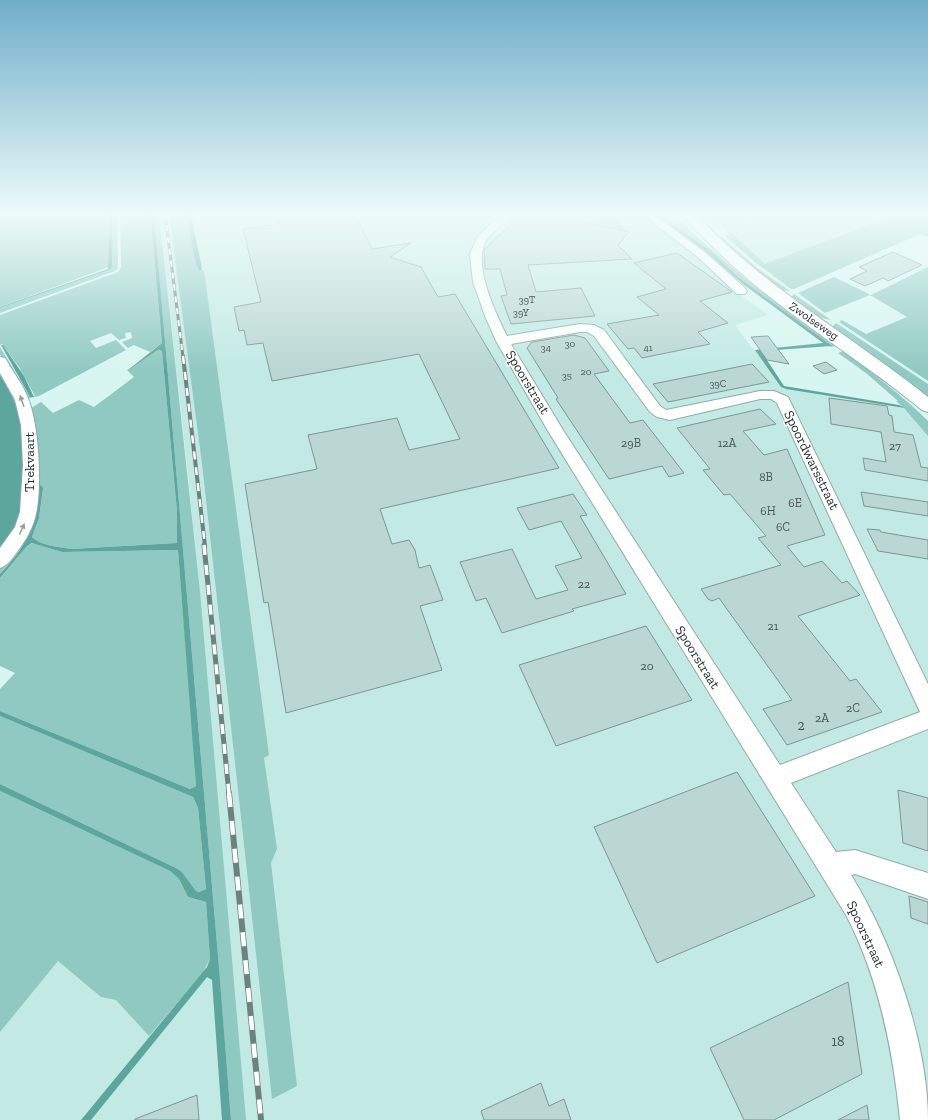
<svg xmlns="http://www.w3.org/2000/svg" width="928" height="1120" font-family="'Zilla Slab',serif">
<rect width="100%" height="100%" fill="#d8f6f1"/>
<!-- built -->
<g fill="#c2e9e4">
<path d="M 159,213 L 169,213 L 174,246 L 202,464 L 255,944 L 180,213 L 635,213 L 641,215 L 696,254 L 739,294 L 768,315 L 735,325 L 752,348 L 758,352 L 784,387 L 906,408 L 928,431 L 928,1120 L 0,1120 L 0,1004 L 52,939 L 136,996 L 231,955 L 189,483 Z"/>
<path d="M 711,213 L 912,213 L 769,269 L 742,248 Z"/>
</g>
<!-- green -->
<g fill="#90c9c2">
<path d="M 0,213 L 110,213 L 109,267 L 0,307 Z"/>
<path d="M 112,213 L 117,213 L 118,268 L 115,271 L 0,313 L 0,308 L 112,268 Z"/>
<path d="M 120,213 L 150,213 L 162,343 L 150,352 L 134,345 L 128,348 L 122,342 L 132,338 L 131,332 L 125,333 L 126,338 L 119,340 L 111,333 L 90,341 L 96,348 L 116,340 L 126,350 L 39,396 L 25,399 L 0,354 L 0,347 L 30,397 L 35,396 L 19,367 L 2,344 L 0,345 L 0,315 L 118,272 L 121,267 Z"/>
<path d="M 154,213 L 159,213 L 200,592 L 246,1120 L 231,1120 L 219,967 Z"/>
<path d="M 169,213 L 186,213 L 195,262 L 200,270 L 204,270 L 269,755 L 264,758 L 277,849 L 271,863 L 297,1086 L 272,1099 L 202,464 Z"/>
<path d="M 622,213 L 638,214 L 631,213 L 639,213 L 645,216 L 618,221 L 628,232 L 596,224 L 587,235 L 579,223 Z"/>
<path d="M 713,213 L 763,213 L 724,226 Z"/>
<path d="M 901,213 L 928,213 L 928,237 L 920,234 L 794,289 L 791,289 L 755,262 L 725,236 L 732,233 L 765,264 Z"/>
<path d="M 655,216 L 685,224 L 690,231 L 749,282 L 836,346 L 831,347 L 739,278 L 702,244 L 671,223 L 668,224 L 669,225 L 664,225 Z"/>
<path d="M 723,238 L 757,268 L 790,291 L 777,290 L 721,239 Z"/>
<path d="M 928,267 L 928,381 L 839,322 L 842,320 L 866,334 L 907,317 L 870,295 L 825,313 L 798,293 L 834,277 L 871,295 Z"/>
<path d="M 794,294 L 831,320 C 818,318 797,310 791,297 Z"/>
<path d="M 836,323 L 928,384 L 928,399 L 835,331 L 833,326 Z"/>
<path d="M 158,350 L 162,351 L 177,511 L 177,543 L 71,549 C 59,547 41,546 32,537 L 39,518 L 43,488 L 28,539 L 0,574 L 0,565 L 20,540 L 28,410 L 41,402 L 53,413 L 79,400 L 94,407 L 134,377 L 127,370 Z"/>
<path d="M 844,351 C 873,374 902,395 928,421 L 928,436 L 904,408 L 896,401 L 898,401 L 866,373 L 838,353 Z"/>
<path d="M 33,543 L 62,552 L 178,550 L 195,760 L 196,786 L 190,789 L 0,711 L 0,689 L 15,673 L 0,666 L 0,578 L 27,546 Z"/>
<path d="M 0,716 L 193,797 L 198,808 L 206,889 L 199,892 L 196,891 L 182,872 L 176,868 L 0,784 Z"/>
<path d="M 0,791 L 170,871 L 179,879 L 188,897 L 206,902 L 210,959 L 202,974 L 149,1036 L 116,1000 L 101,997 L 58,961 L 0,1032 Z"/>
</g>
<!-- water -->
<g fill="#5ca69d">
<path d="M 110,213 L 112,213 L 112,267 L 111,269 L 0,308 L 0,307 L 108,269 Z"/>
<path d="M 150,213 L 154,213 L 219,967 L 231,1120 L 222,1120 L 212,980 L 207,977 L 91,1120 L 81,1120 L 207,967 L 210,959 L 206,902 L 188,897 L 179,879 L 170,871 L 0,791 L 0,784 L 176,868 L 182,872 L 196,891 L 199,892 L 206,889 L 198,808 L 193,797 L 0,716 L 0,711 L 190,789 L 196,786 L 178,550 L 62,552 L 32,543 L 27,546 L 0,578 L 0,574 C 28,544 36,527 39,487 L 41,485 L 43,488 L 39,518 L 32,537 C 41,546 60,547 71,549 L 177,543 L 177,511 L 162,351 L 158,350 L 128,370 L 162,343 Z"/>
<path d="M 186,213 L 191,213 L 202,269 L 200,271 L 195,262 Z"/>
<path d="M 671,223 L 707,248 L 739,278 L 832,346 L 761,351 L 784,386 L 899,405 L 905,408 L 786,389 L 781,387 L 755,350 L 823,343 L 743,284 L 706,252 L 668,224 Z"/>
<path d="M 1,345 L 3,345 L 24,376 L 34,397 L 30,397 Z"/>
<path d="M 0,375 C 4,382 9,389 12,396 C 28,431 29,484 17,520 C 14,531 6,540 0,550 Z"/>
</g>
<!-- building -->
<g fill="#bad7d3" stroke="#7b9793">
<path d="M 277,213 L 308,213 L 323,218 L 355,214 L 372,249 L 411,243 L 390,257 L 421,267 L 438,297 L 455,294 L 559,468 L 380,509 L 392,544 L 409,540 L 415,550 L 419,568 L 430,565 L 443,600 L 420,606 L 442,670 L 286,713 L 268,602 L 264,603 L 245,484 L 317,469 L 308,435 L 397,418 L 409,450 L 460,439 L 419,354 L 272,381 L 263,343 L 247,345 L 244,330 L 239,331 L 234,307 L 261,302 L 243,229 L 277,224 L 276,223 L 280,222 Z"/>
<path d="M 545,213 L 560,213 L 567,215 L 566,218 L 629,232 L 618,245 L 632,259 L 528,265 L 536,292 L 581,288 L 595,316 L 511,324 L 501,296 L 507,295 L 500,269 L 485,269 L 484,250 L 516,219 L 521,220 L 526,215 L 536,217 Z"/>
<path d="M 893,252 L 922,265 L 888,281 L 883,278 L 865,286 L 850,279 L 867,271 L 859,267 Z"/>
<path d="M 677,253 L 732,292 L 700,301 L 728,323 L 698,332 L 710,344 L 642,358 L 634,348 L 628,349 L 607,324 L 659,315 L 637,297 L 666,289 L 634,263 Z"/>
<path d="M 574,335 L 585,338 L 609,371 L 594,374 L 630,423 L 643,420 L 684,473 L 669,477 L 662,466 L 609,479 L 556,399 L 558,398 L 527,348 L 532,342 Z"/>
<path d="M 768,336 L 789,364 L 767,360 L 751,337 Z"/>
<path d="M 826,362 L 837,370 L 824,374 L 813,366 Z"/>
<path d="M 752,364 L 769,382 L 668,402 L 653,384 Z"/>
<path d="M 829,398 L 887,406 L 889,415 L 892,416 L 894,432 L 913,435 L 921,467 L 928,468 L 928,481 L 865,470 L 863,458 L 886,462 L 881,432 L 831,424 Z"/>
<path d="M 760,409 L 776,424 L 743,431 L 764,455 L 787,449 L 825,535 L 787,546 L 804,567 L 822,561 L 842,583 L 847,581 L 860,595 L 798,616 L 850,681 L 856,679 L 882,712 L 787,745 L 763,709 L 792,700 L 719,598 L 712,601 L 708,599 L 701,589 L 781,565 L 758,538 L 766,536 L 730,494 L 724,495 L 703,470 L 710,469 L 677,428 Z"/>
<path d="M 861,492 L 928,502 L 928,516 L 864,506 Z"/>
<path d="M 573,494 L 587,515 L 580,516 L 626,594 L 572,609 L 574,611 L 502,633 L 486,598 L 476,601 L 460,562 L 512,549 L 536,599 L 568,590 L 555,566 L 582,558 L 561,521 L 529,530 L 517,508 Z"/>
<path d="M 867,529 L 880,530 L 881,532 L 928,540 L 928,559 L 878,551 Z"/>
<path d="M 646,626 L 692,700 L 556,746 L 519,665 Z"/>
<path d="M 737,772 L 815,896 L 657,963 L 594,827 Z"/>
<path d="M 898,790 L 928,798 L 928,851 L 903,843 Z"/>
<path d="M 909,896 L 928,902 L 928,924 L 911,918 Z"/>
<path d="M 848,982 L 862,1074 L 774,1120 L 744,1120 L 710,1048 Z"/>
<path d="M 541,1083 L 549,1106 L 564,1099 L 571,1120 L 484,1120 L 481,1111 Z"/>
<path d="M 197,1095 L 199,1120 L 135,1120 L 135,1119 Z"/>
<path d="M 867,1105 L 869,1120 L 838,1120 Z"/>
</g>
<g fill="none" stroke-linecap="round" stroke-linejoin="round">
<defs>
<g id="minor">
<path d="M 503,213 L 514,213 C 507,223 494,229 487,239 C 471,263 496,314 507,336 L 580,324 L 594,325 L 604,330 L 660,406 L 666,410 L 760,391 L 774,391 L 788,397 L 928,684 L 928,729 L 791,783 L 836,852 L 855,850 L 928,873 L 928,899 L 855,874 L 851,875 C 892,941 928,1042 928,1120 L 900,1120 C 893,1050 879,978 846,915 L 548,431 L 496,341 L 485,316 L 473,282 L 470,254 L 478,236 ZM 580,332 L 587,332 L 594,336 L 650,412 L 657,417 L 670,420 L 760,399 L 771,399 L 777,403 L 920,712 L 780,765 L 563,430 L 511,344 Z"/>
<path d="M 641,213 L 652,213 L 707,254 L 745,288 L 747,291 L 745,294 L 737,294 L 699,258 Z"/>
<path d="M 0,357 L 5,358 L 7,361 C 14,374 25,387 29,401 C 39,427 42,487 36,514 C 33,528 26,540 17,552 C 12,559 8,565 0,568 L 0,548 L 15,527 L 20,512 L 23,465 L 21,425 L 15,400 L 0,373 Z"/>
</g>
<path id="major" d="M 682,213 L 695,213 C 763,287 850,335 928,397 L 928,412 L 922,410 C 855,355 779,312 717,251 C 705,239 690,227 682,213 Z"/>
</defs>
<!-- minor casing -->
<use href="#minor" stroke="#90aca8" stroke-width="2"/>
<!-- major casing -->
<use href="#major" stroke="#90aca8" stroke-width="2"/>
<!-- minor -->
<use href="#minor" fill="#fff" fill-rule="evenodd"/>
<!-- major -->
<use href="#major" fill="#fff" fill-rule="evenodd"/>
<defs>
<path id="rail-far3" d="M 165,213 L 183,357"/>
<path id="rail-far2" d="M 183,356 L 205,546"/>
<path id="rail-far1" d="M 204,545 L 229,794"/>
<path id="rail" d="M 229,793 L 261,1120"/>
</defs>
<!-- rail-far3 casing -->
<use href="#rail-far3" stroke="#6d817e" stroke-width="3"/>
<!-- rail-far2 casing -->
<use href="#rail-far2" stroke="#6d817e" stroke-width="4"/>
<!-- rail-far1 casing -->
<use href="#rail-far1" stroke="#6d817e" stroke-width="5"/>
<!-- rail casing -->
<use href="#rail" stroke="#6d817e" stroke-width="6"/>
<!-- rail-far3 -->
<use href="#rail-far3" stroke="#fff" stroke-width="2" stroke-dasharray="6" stroke-linecap="butt"/>
<!-- rail-far2 -->
<use href="#rail-far2" stroke="#fff" stroke-width="2.5" stroke-dasharray="8" stroke-linecap="butt"/>
<!-- rail-far1 -->
<use href="#rail-far1" stroke="#fff" stroke-width="3.5" stroke-dasharray="10" stroke-linecap="butt"/>
<!-- rail -->
<use href="#rail" stroke="#fff" stroke-width="4.5" stroke-dasharray="14" stroke-linecap="butt"/>
</g>
<!-- one-way arrows -->
<defs><path id="oneway-solid" d="M-6-.8H1V-3.2L6.5 0L1 3.2V.8H-6Z"/></defs>
<g fill="#9a9f9f">
<use href="#oneway-solid" transform="translate(22 401) rotate(-109)"/>
<use href="#oneway-solid" transform="translate(22 529) rotate(-66)"/>
</g>
<!-- sky -->
<linearGradient id="sky" x2="0" y2="1"><stop stop-color="#70aeca"/><stop offset="0.58" stop-color="#edfbf9"/><stop offset="1" stop-color="#edfbf9" stop-opacity="0"/></linearGradient>
<rect width="928" height="370" fill="url(#sky)"/>
<g text-anchor="middle" stroke-width="3" stroke-linejoin="round" paint-order="stroke">
<!-- far-number labels -->
<g font-size="10" fill="#465554">
<text x="527" y="303">39T</text>
<text x="521" y="316">39Y</text>
<text x="570" y="347">30</text>
<text x="546" y="351">34</text>
<text x="648" y="351">41</text>
<text x="586" y="375">20</text>
<text x="567" y="379">35</text>
<text x="718" y="387">39C</text>
</g>
<!-- far-street labels -->
<g font-size="12" fill="#1f2a29" stroke="#fff">
<text transform="translate(814 321) rotate(35)" y="4">Zwolseweg</text>
</g>
<!-- number labels -->
<g font-size="12" fill="#465554">
<text x="631" y="447">29B</text>
<text x="727" y="447">12A</text>
<text x="895" y="450">27</text>
<text x="766" y="481">8B</text>
<text x="795" y="507">6E</text>
<text x="768" y="515">6H</text>
<text x="783" y="531">6C</text>
<text x="584" y="588">22</text>
<text x="773" y="630">21</text>
<text x="647" y="670">20</text>
<text x="853" y="712">2C</text>
<text x="822" y="722">2A</text>
</g>
<!-- street labels -->
<g font-size="14" fill="#1f2a29" stroke="#fff">
<text transform="translate(528 382) rotate(59)" y="5">Spoorstraat</text>
<text transform="translate(812 460) rotate(64)" y="5">Spoordwarsstraat</text>
<text transform="translate(29 462) rotate(-90)" y="5">Trekvaart</text>
<text transform="translate(698 657) rotate(58)" y="5">Spoorstraat</text>
<text transform="translate(866 934) rotate(65)" y="5">Spoorstraat</text>
</g>
<!-- near-number labels -->
<g font-size="14" fill="#465554">
<text x="801" y="730">2</text>
<text x="838" y="1046">18</text>
</g>
</g>
</svg>
